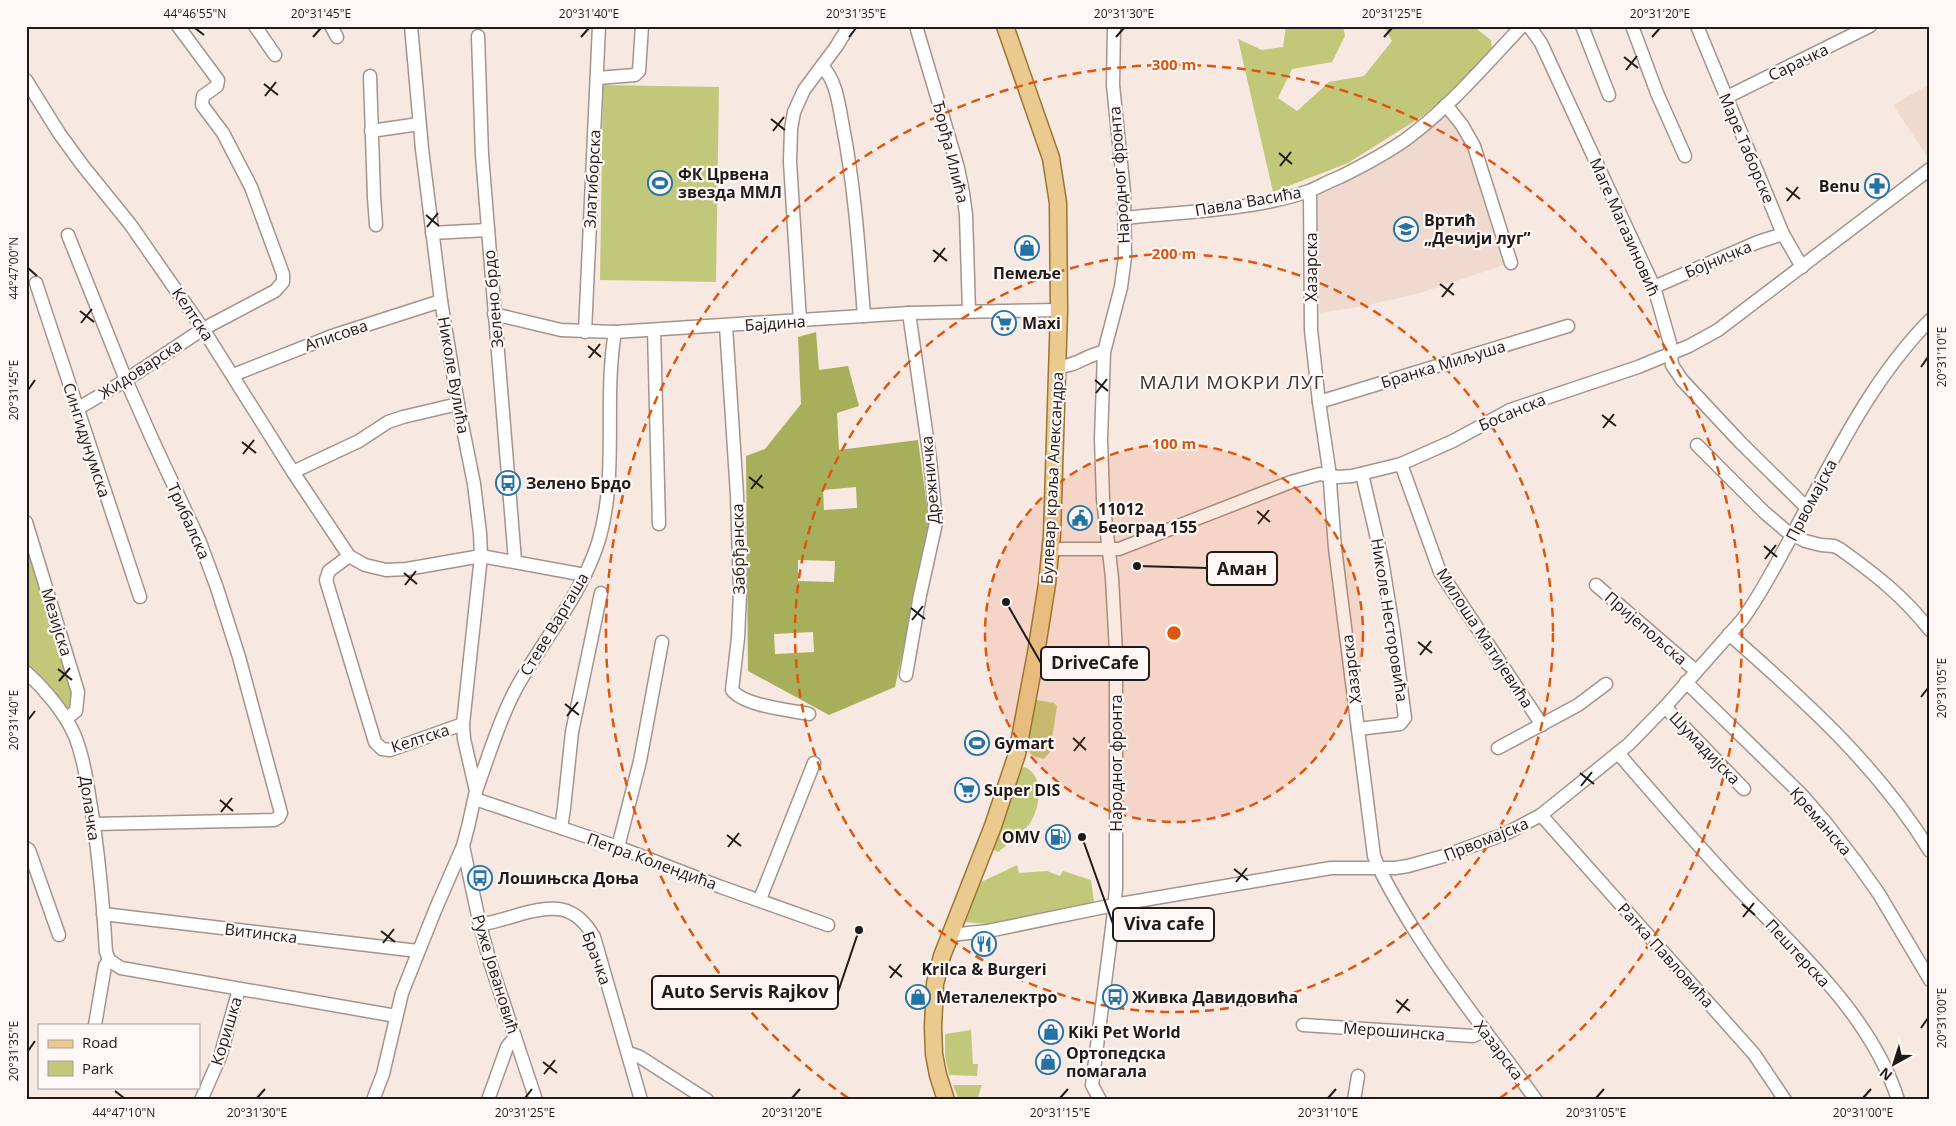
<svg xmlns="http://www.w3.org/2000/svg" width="1956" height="1126" font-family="'Open Sans',sans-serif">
<rect width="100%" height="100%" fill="#f7e8e1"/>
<!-- built -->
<g fill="#f0dacf">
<path d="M 1930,84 L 1930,154 L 1927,156 L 1893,105 Z"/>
<path d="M 1447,112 L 1463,136 L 1478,167 L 1481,185 L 1504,265 L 1420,293 L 1364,306 L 1319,313 L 1317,192 Z"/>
</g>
<!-- green -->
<g fill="#c1c879">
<path d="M 1286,26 L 1343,26 L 1345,36 L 1332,62 L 1292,69 L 1278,98 L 1297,111 L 1329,82 L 1364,76 L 1392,41 L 1384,26 L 1473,26 L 1491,40 L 1492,50 L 1440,102 L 1421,117 L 1348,163 L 1273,192 L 1238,39 L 1262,50 L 1283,47 Z"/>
<path d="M 603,85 L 719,87 L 716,282 L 600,280 Z"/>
<path d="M 26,522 L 78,703 L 66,719 L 26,672 Z"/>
<path d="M 1037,700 L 1054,703 L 1057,706 L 1050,752 L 1044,759 L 1033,756 L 1026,749 L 1034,702 Z"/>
<path d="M 1025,767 C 1045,776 1040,808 1030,823 C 1022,835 1009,843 998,852 L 992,849 L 1010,804 L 1020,769 Z"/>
<path d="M 1017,865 L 1019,873 L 1047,871 L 1060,876 L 1063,871 L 1091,880 L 1094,901 L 1089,905 L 988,924 L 965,922 L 977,884 Z"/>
<path d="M 971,1030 L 973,1064 L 978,1064 L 977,1076 L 949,1075 L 945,1055 L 945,1034 Z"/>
<path d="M 953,1085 L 982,1085 L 977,1100 L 959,1100 Z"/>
</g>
<!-- forest -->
<path fill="#a8af5a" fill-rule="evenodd" d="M 816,332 L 819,370 L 848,366 L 859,406 L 837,413 L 839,450 L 918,440 L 930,528 L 895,687 L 829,715 L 748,671 L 746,456 L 765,449 L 801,404 L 798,337 ZM 856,487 L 857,508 L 824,510 L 823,490 ZM 798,560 L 835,561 L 834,582 L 798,581 ZM 813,632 L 814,652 L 775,654 L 774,634 Z"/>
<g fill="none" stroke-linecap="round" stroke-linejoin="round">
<defs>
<g id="minor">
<path d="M 255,26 L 275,55"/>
<path d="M 331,26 L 337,37"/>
<path d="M 916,26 L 958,168 L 963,193 L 966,215 L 969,311"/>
<path d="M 1529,26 L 1541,43 L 1654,287 L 1670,343 L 1672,365 L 1682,380 L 1741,443 L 1807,508"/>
<path d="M 1582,26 L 1609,95"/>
<path d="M 1632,26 L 1657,93 L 1685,156"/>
<path d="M 1697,26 L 1783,234 L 1802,267"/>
<path d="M 478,36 L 482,155 L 515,561"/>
<path d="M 822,66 C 837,81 839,107 843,127 C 855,189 859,252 864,316"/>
<path d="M 370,76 L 374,197 L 376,225"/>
<path d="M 597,78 L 635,75 L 639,71 L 642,26"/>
<path d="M 26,80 L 59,133 L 83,166 L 130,224 L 203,329 L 293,472 L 349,556 L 365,565 L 386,570 L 407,569 L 481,556 L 585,575"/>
<path d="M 1725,98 L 1870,26"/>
<path d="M 1446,105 L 1462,125 L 1474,146 L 1511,263"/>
<path d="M 371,131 L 419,124"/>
<path d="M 1310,191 L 1311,330 L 1319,402 L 1329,469 L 1335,548 L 1374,856 C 1383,880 1397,901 1410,923 C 1448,985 1494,1041 1536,1100"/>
<path d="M 1125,218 C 1182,212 1255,210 1309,191 C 1319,187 1329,181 1340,177 C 1362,166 1385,154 1405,140 C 1449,108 1485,65 1522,26"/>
<path d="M 432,233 L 488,230"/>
<path d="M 68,235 L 126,380 L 153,441 L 200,542 L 217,588 L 239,657 L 281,813 L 279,817 L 274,820 L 94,824"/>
<path d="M 36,283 L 140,597"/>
<path d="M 1654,287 L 1758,242 L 1783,234"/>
<path d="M 494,314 L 561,330 L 615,332 L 909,313 L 1059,310"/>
<path d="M 800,321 L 790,162 L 791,129 L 794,112 L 804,90 L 836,47 L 849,26"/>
<path d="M 726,326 L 737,495 L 740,593 L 738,638 L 732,690 C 744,706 790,710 809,714"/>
<path d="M 654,330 L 659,524"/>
<path d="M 585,332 L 599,26"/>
<path d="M 1057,367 C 1078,366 1085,355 1104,352"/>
<path d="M 233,375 L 332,336 L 441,301"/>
<path d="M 1319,402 L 1568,326"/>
<path d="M 77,409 L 126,380 L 203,329 L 275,291 L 283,282 L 283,274 L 251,187 L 223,133 L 202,105 L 203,96 L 217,86 L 218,80 L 178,26"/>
<path d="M 1697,445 L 1764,512 L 1785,530 L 1805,541 L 1821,545 L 1834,546 L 1840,549 C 1876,575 1902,595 1930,630"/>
<path d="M 1401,464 L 1440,572 L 1542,725"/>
<path d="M 293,472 L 359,441 L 388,422 L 403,417 L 458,404"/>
<path d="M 26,522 L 78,692 L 76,711 L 66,719"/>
<path d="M 1051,549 L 1119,549 L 1291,482 L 1320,474 L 1338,477 L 1352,476 L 1401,464 L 1453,441 L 1510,410 L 1638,367 L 1689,346 L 1718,330 L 1930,169"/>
<path d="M 349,556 L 329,571 L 326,580 L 375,742 L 382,749 L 390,750 L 463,724"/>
<path d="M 1596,585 L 1696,671"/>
<path d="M 1729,634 C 1803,699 1878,766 1930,851"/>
<path d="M 26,672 C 45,689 65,713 75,736 C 84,759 87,783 91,807 C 99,855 103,903 106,952 L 109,960 L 121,968 L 396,1016"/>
<path d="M 906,675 L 920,595 L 936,523 L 930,459 L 909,313"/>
<path d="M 1686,682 L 1801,794 L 1826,823 L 1857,863 L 1879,894 L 1930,980"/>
<path d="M 1665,707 L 1744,789"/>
<path d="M 1358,729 L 1400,724 L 1405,718 L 1394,634 L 1382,560 L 1362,474"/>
<path d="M 1498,748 L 1578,705 L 1606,684"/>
<path d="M 1618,753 C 1655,796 1692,839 1731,881 C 1791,945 1871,1013 1898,1100"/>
<path d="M 476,791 C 489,755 500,718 518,685 C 545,638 581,595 598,543 C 619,475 603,402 615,332"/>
<path d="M 475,799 L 618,847 L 721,887 L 828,925"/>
<path d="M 1541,815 L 1754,1054 L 1785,1100"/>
<path d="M 561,828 L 564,808 L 572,732 L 601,593"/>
<path d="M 463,846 L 480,925 L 490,962 L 536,1100"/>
<path d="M 618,847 L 640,761 L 662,642"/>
<path d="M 26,848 L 29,850 L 59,935"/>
<path d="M 760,899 L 814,763"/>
<path d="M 103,914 L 418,951"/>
<path d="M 480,925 C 494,922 508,918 521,914 C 554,905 575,904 594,937 L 641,1100"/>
<path d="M 950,935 L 988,931 L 1114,905 L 1331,868 L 1395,868 L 1408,866 L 1444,856 L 1505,834 L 1541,815 L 1629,744 L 1665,707 L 1742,620 C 1759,597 1772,572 1785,548 C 1829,469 1866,385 1930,320"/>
<path d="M 95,1025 L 105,966 L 109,960"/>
<path d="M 1303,1025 L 1473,1036 L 1484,1031"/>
<path d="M 628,1055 L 632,1054 L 640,1057 L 707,1100"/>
<path d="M 201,1100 L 220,1057 L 239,989"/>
<path d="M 373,1100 L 383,1074 L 402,993 L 436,908 L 463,846 L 468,827 L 476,791 L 464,739 L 463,724 L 481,556 L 480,533 L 474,484 L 458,404 L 441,301 L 422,149 L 411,26"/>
<path d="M 488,1100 L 507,1047 L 515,1037"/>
<path d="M 1100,1100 L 1092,1085 L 1113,920 L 1116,888 L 1116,652 L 1112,578 L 1103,499 L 1101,439 L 1104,352 L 1121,287 L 1125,257 L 1124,192 L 1113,85 L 1114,26"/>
<path d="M 1354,1100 L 1358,1076"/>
</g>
<path id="major" d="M 946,1100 L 938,1075 L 934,1054 L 933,1027 L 935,984 L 942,956 L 993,826 L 1017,754 L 1036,653 L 1047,584 L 1052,535 L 1059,310 L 1058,203 L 1051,158 L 1005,26"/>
</defs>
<!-- minor casing -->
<use href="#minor" stroke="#a2948e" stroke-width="15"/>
<!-- major casing -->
<use href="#major" stroke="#9a7634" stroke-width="19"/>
<!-- minor -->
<use href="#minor" stroke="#fff" stroke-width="12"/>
<!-- major -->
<use href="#major" stroke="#eaca8e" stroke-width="16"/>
</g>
<!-- ticks -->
<path fill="none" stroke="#201b19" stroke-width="2" d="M 195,28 L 204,35M 313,37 L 321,28M 581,37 L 589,28M 849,37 L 856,28M 1116,37 L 1124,28M 1384,37 L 1392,28M 1652,37 L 1660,28M 1624,57 L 1638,68M 1626,70 L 1637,56M 264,84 L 278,95M 265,96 L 276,82M 771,119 L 785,130M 773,131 L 784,117M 1279,153 L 1292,164M 1280,166 L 1291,152M 1786,188 L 1800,199M 1787,201 L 1798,187M 426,215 L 439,226M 427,227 L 438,213M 933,250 L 947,261M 934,262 L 945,248M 28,268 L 37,276M 1440,284 L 1454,295M 1442,297 L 1453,283M 80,311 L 94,322M 81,323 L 92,309M 588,346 L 601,357M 589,358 L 600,344M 1921,367 L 1928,357M 1095,380 L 1108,391M 28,390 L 35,380M 1096,393 L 1107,379M 1602,415 L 1616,426M 1603,428 L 1614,414M 242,442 L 256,453M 243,454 L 254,440M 749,477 L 763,488M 751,489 L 762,475M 1257,511 L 1270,522M 1258,524 L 1269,510M 1764,546 L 1777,557M 1765,559 L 1776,545M 404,573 L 417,584M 405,585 L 416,571M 911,608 L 925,619M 912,620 L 923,606M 1418,642 L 1432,653M 1420,655 L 1431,641M 58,669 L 72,680M 59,681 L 70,668M 1921,697 L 1928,688M 565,704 L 579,715M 567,716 L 578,702M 28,720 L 35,711M 1073,738 L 1086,750M 1074,751 L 1085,737M 1580,773 L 1594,784M 1581,786 L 1592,772M 220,800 L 233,811M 221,812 L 232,798M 727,835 L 741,846M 728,847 L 739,833M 1234,869 L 1248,880M 1236,882 L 1247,868M 1742,904 L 1755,915M 1743,917 L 1754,903M 381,931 L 395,942M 383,943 L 394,929M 889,966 L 902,977M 890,978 L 901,964M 1396,1000 L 1410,1011M 1397,1013 L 1408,999M 1921,1028 L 1928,1018M 28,1051 L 35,1041M 543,1062 L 557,1073M 544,1074 L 555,1060M 115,1091 L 124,1098M 257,1098 L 265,1089M 525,1098 L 532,1089M 792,1098 L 800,1089M 1060,1098 L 1068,1089M 1328,1098 L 1336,1089M 1596,1098 L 1604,1089M 1863,1098 L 1871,1089"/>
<!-- distance rings -->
<circle cx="1174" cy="633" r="189" fill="#de560d" fill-opacity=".12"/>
<g fill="none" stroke="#de560d" stroke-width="2.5" stroke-dasharray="9 6">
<circle cx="1174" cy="633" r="189"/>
<circle cx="1174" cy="633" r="379"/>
<path d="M848 1098A568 568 0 1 1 1500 1098"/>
</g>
<!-- icons -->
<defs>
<symbol id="stadium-ring" viewBox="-11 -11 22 22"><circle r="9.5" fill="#fef7f5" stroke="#2473a5" stroke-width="1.5"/><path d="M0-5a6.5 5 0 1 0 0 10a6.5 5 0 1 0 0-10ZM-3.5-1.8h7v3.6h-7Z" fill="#2473a5"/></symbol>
<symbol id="pharmacy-ring" viewBox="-11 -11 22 22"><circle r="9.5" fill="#fef7f5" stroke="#2473a5" stroke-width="1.5"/><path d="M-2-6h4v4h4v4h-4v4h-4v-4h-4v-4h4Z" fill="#2473a5"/></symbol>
<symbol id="school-ring" viewBox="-11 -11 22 22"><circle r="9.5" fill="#fef7f5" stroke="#2473a5" stroke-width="1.5"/><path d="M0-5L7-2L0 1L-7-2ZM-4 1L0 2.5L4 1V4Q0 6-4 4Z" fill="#2473a5"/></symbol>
<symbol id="shop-ring" viewBox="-11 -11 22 22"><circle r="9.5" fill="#fef7f5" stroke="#2473a5" stroke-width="1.5"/><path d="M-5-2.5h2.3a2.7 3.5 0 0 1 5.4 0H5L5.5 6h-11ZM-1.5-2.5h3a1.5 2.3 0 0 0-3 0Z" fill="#2473a5"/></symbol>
<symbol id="supermarket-ring" viewBox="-11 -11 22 22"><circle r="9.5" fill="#fef7f5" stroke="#2473a5" stroke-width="1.5"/><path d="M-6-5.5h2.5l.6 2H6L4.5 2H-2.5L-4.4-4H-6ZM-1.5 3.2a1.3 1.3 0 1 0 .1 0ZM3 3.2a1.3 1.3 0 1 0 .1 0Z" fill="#2473a5"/></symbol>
<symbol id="bus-ring" viewBox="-11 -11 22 22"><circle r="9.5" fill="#fef7f5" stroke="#2473a5" stroke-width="1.5"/><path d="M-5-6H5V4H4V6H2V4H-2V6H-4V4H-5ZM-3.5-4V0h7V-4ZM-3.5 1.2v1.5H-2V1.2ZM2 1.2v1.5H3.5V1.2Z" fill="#2473a5"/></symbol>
<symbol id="civic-ring" viewBox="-11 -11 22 22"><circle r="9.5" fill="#fef7f5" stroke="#2473a5" stroke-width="1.5"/><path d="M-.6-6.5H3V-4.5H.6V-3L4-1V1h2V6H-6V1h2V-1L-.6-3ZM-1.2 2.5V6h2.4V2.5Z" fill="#2473a5"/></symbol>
<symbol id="fuel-ring" viewBox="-11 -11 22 22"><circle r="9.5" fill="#fef7f5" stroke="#2473a5" stroke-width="1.5"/><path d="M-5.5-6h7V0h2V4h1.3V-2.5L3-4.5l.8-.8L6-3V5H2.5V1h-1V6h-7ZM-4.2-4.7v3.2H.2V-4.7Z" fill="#2473a5"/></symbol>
<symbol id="restaurant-ring" viewBox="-11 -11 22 22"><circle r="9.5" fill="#fef7f5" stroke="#2473a5" stroke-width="1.5"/><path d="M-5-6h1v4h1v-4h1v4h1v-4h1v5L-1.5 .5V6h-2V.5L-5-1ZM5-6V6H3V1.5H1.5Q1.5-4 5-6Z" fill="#2473a5"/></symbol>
</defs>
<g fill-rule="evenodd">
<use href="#stadium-ring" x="646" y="169" width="28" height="28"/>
<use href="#pharmacy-ring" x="1863" y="172" width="28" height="28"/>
<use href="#school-ring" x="1392" y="215" width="28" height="28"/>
<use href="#shop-ring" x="1013" y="234" width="28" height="28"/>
<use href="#supermarket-ring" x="990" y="309" width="28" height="28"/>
<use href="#bus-ring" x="494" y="469" width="28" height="28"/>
<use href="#civic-ring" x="1066" y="504" width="28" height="28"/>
<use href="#stadium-ring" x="963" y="729" width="28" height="28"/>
<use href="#supermarket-ring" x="953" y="776" width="28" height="28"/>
<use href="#fuel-ring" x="1044" y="823" width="28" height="28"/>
<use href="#bus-ring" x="466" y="864" width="28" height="28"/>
<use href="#restaurant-ring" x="970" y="930" width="28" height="28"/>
<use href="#shop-ring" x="904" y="983" width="28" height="28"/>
<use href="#bus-ring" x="1101" y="983" width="28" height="28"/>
<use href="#shop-ring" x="1037" y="1018" width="28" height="28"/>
<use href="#shop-ring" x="1034" y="1048" width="28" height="28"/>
</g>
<g text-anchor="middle" stroke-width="4.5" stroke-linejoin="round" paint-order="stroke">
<!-- street labels -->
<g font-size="16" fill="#201b19" stroke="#fef7f5">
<text transform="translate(1798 62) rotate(-26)" y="6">Сарачка</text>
<text transform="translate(1747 148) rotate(67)" y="6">Маре Таборске</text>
<text transform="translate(951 152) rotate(76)" y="6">Ђорђа Илића</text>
<text transform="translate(1119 175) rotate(-94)" y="6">Народног фронта</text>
<text transform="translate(592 179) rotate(-87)" y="6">Златиборска</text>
<text transform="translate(1248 201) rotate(-10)" y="6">Павла Васића</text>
<text transform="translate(1625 227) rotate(66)" y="6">Маге Магазиновић</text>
<text transform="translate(1718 259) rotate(-23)" y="6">Бојничка</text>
<text transform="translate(1311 267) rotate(-90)" y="6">Хазарска</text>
<text transform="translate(493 299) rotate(-95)" y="6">Зелено брдо</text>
<text transform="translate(193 314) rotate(56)" y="6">Келтска</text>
<text transform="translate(775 323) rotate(-4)" y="6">Бајдина</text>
<text transform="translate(336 335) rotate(-19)" y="6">Аписова</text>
<text transform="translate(1443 364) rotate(-17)" y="6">Бранка Миљуша</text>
<text transform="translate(140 369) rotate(-33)" y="6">Жидоварска</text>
<text transform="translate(454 375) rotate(80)" y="6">Николе Вулића</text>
<text transform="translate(1512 412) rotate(-23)" y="6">Босанска</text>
<text transform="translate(87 440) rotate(72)" y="6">Сингидунумска</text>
<text transform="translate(1052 478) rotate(-87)" y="6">Булевар краља Александра</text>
<text transform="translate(930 480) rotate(-95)" y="6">Дрежничка</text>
<text transform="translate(1811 500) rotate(-62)" y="6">Првомајска</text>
<text transform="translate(189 521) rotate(66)" y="6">Трибалска</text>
<text transform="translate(738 549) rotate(-91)" y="6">Забрђанска</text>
<text transform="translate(1390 620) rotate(81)" y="6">Николе Несторовића</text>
<text transform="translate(57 622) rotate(73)" y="6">Мезијска</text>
<text transform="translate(554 624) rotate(-59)" y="6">Стеве Варгаша</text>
<text transform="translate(1646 628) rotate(41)" y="6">Пријепољска</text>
<text transform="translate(1485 638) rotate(57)" y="6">Милоша Матијевића</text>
<text transform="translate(1351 669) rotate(-97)" y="6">Хазарска</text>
<text transform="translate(420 738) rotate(-18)" y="6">Келтска</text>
<text transform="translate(1705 748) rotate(46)" y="6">Шумадијска</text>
<text transform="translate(1116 763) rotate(-90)" y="6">Народног фронта</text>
<text transform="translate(90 808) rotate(82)" y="6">Долачка</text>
<text transform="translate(1821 821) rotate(49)" y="6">Креманска</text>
<text transform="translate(1486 839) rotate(-22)" y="6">Првомајска</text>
<text transform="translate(652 861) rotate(20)" y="6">Петра Колендића</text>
<text transform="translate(261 933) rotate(7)" y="6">Витинска</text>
<text transform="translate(1798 953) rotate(47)" y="6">Пештерска</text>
<text transform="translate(1666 955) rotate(48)" y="6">Ратка Павловића</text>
<text transform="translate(597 958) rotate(70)" y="6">Брачка</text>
<text transform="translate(496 974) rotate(73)" y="6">Руже Јовановић</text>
<text transform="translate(226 1031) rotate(-73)" y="6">Коришка</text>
<text transform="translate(1394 1031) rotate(4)" y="6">Мерошинска</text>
<text transform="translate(1499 1050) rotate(53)" y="6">Хазарска</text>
</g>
<!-- poi labels -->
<g font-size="16" font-weight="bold" fill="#201b19" stroke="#fef7f5" text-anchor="start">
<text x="678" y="180">ФК Црвена<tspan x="678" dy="18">звезда ММЛ</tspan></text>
<text x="1860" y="192" text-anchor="end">Benu</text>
<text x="1424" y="226">Вртић<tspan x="1424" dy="18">„Дечији луг”</tspan></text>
<text x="1027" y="279" text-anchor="middle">Пемеље</text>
<text x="1022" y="329">Maxi</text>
<text x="526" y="489">Зелено Брдо</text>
<text x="1098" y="515">11012<tspan x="1098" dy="18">Београд 155</tspan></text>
<text x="994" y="749">Gymart</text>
<text x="984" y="796">Super DIS</text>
<text x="1040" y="843" text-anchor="end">OMV</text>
<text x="498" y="884">Лошињска Доња</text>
<text x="984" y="975" text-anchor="middle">Krilca &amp; Burgeri</text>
<text x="936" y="1003">Металелектро</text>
<text x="1132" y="1003">Живка Давидовића</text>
<text x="1068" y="1038">Kiki Pet World</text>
<text x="1066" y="1059">Ортопедска<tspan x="1066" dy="18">помагала</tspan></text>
</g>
<!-- quarter labels -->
<g font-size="19" letter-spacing="1" fill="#3c312b" stroke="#fef7f5">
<text x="1232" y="389">МАЛИ МОКРИ ЛУГ</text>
</g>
</g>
<circle cx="1174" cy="633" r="8" fill="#de560d" stroke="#fef7f5" stroke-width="2.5"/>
<g font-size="15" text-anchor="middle" font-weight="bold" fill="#de560d" stroke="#fef7f5" stroke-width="4.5" stroke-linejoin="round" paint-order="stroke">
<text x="1174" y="70">300 m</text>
<text x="1174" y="259">200 m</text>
<text x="1174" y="449">100 m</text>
</g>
<!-- callouts -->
<path fill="none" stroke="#201b19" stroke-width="2" d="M1137 566L1207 568M1006 602L1041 663M1082 837L1113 924M859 930L838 992"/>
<g fill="#201b19" stroke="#fef7f5" stroke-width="2">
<circle cx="1137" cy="566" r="5"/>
<circle cx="1006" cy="602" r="5"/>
<circle cx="1082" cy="837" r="5"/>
<circle cx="859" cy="930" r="5"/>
</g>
<g fill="#fef7f5" stroke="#201b19" stroke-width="2">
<rect x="1207" y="552" width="70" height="33" rx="5"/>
<rect x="1041" y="647" width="108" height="33" rx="5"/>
<rect x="1113" y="908" width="101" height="33" rx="5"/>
<rect x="652" y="976" width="186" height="33" rx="5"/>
</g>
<g font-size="18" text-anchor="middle" font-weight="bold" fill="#201b19">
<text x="1242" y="575">Аман</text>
<text x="1095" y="669">DriveCafe</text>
<text x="1164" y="930">Viva cafe</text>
<text x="745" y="998">Auto Servis Rajkov</text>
</g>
<!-- border -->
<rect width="1956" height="1126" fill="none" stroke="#fef7f5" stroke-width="55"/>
<!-- legend -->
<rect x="38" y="1024" width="162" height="65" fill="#fef7f5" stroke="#a59f9d"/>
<rect x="48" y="1040" width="25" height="8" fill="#eaca8e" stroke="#a59f9d"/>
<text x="82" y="1048" font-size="15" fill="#201b19">Road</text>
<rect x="48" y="1061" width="25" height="15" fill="#c1c879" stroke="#a59f9d"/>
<text x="82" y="1074" font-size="15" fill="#201b19">Park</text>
<!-- north arrow -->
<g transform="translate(1894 1064) rotate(219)" stroke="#fef7f5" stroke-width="4" paint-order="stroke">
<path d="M0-4L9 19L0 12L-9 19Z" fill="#201b19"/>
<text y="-8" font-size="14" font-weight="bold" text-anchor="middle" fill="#201b19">N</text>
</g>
<rect x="28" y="28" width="1900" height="1070" fill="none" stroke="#201b19" stroke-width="2"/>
<g font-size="12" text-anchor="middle" fill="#201b19">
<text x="195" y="18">44°46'55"N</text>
<text x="321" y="18">20°31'45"E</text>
<text x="589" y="18">20°31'40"E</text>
<text x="856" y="18">20°31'35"E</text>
<text x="1124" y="18">20°31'30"E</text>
<text x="1392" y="18">20°31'25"E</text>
<text x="1660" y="18">20°31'20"E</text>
<text transform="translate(14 268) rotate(-90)" y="4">44°47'00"N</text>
<text transform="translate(1942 357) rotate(-90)" y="4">20°31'10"E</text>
<text transform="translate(14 390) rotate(-90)" y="4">20°31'45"E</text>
<text transform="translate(1942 688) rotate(-90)" y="4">20°31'05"E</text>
<text transform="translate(14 720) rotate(-90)" y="4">20°31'40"E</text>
<text transform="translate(1942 1018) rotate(-90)" y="4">20°31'00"E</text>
<text transform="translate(14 1051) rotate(-90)" y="4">20°31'35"E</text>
<text x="124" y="1117">44°47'10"N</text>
<text x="257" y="1117">20°31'30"E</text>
<text x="525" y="1117">20°31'25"E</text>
<text x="792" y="1117">20°31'20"E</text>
<text x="1060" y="1117">20°31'15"E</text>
<text x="1328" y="1117">20°31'10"E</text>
<text x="1596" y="1117">20°31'05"E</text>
<text x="1863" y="1117">20°31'00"E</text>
</g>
</svg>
